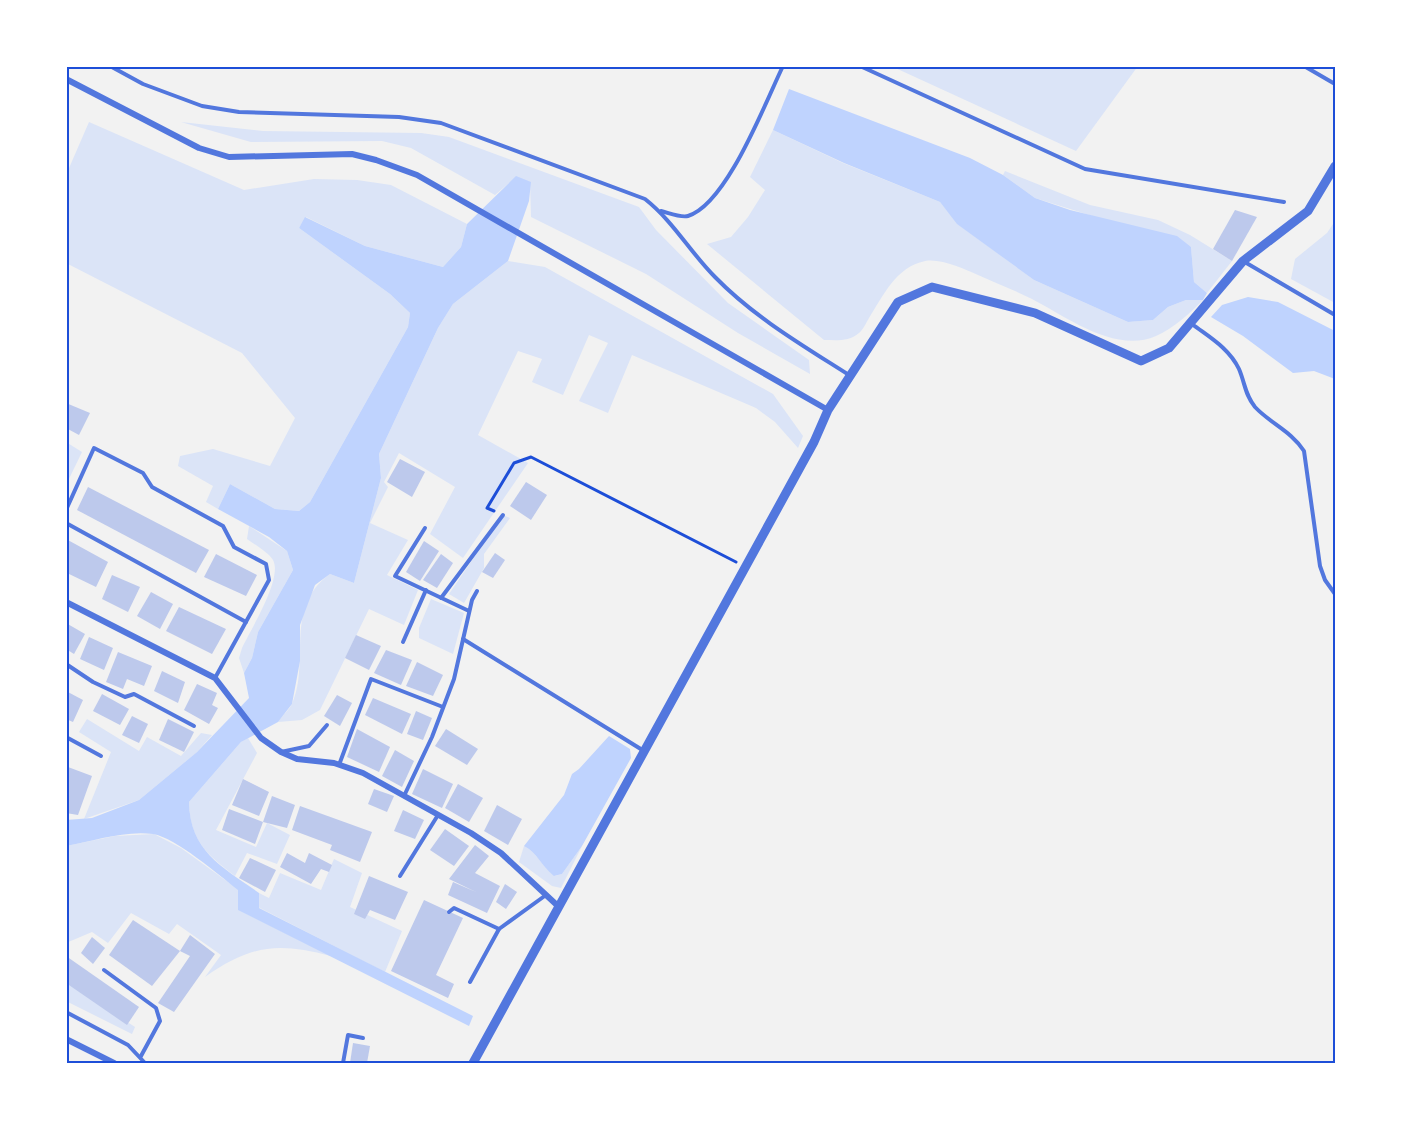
<svg xmlns="http://www.w3.org/2000/svg" width="1401" height="1129" font-family="Helvetica,sans-serif">
<rect width="100%" height="100%" fill="#f2f2f2"/>
<!-- green -->
<g fill="#dbe4f7">
<path d="M 891,66 L 1138,66 L 1076,151 Z"/>
<path d="M 89,122 L 244,190 L 314,179 L 357,180 L 391,185 L 467,224 L 461,247 L 443,267 L 365,246 L 306,217 L 299,228 L 390,294 L 410,313 L 408,327 L 310,502 L 299,511 L 275,509 L 230,484 L 218,509 L 206,502 L 213,486 L 178,466 L 180,456 L 213,449 L 270,466 L 295,418 L 242,353 L 66,263 L 66,175 Z"/>
<path d="M 181,122 L 263,131 L 421,133 L 449,137 L 639,207 L 656,230 L 728,303 L 809,360 L 810,374 L 738,333 L 646,274 L 531,217 L 530,182 L 516,177 L 495,195 L 411,148 L 382,141 L 251,142 Z"/>
<path d="M 773,130 L 843,163 L 940,202 L 958,224 L 1034,280 L 1128,322 L 1153,320 L 1168,307 L 1186,300 L 1203,300 C 1189,314 1174,328 1156,336 C 1115,354 1067,317 1032,299 C 1014,290 996,283 978,275 C 964,269 941,258 925,261 C 896,267 883,296 869,318 C 866,323 863,330 859,333 C 849,342 836,340 824,340 L 707,244 L 731,237 L 748,217 L 765,190 L 750,177 Z"/>
<path d="M 1005,171 L 1090,205 L 1158,220 L 1190,235 L 1232,261 L 1207,293 L 1194,282 L 1191,247 L 1035,198 L 1003,175 Z"/>
<path d="M 1335,221 L 1335,303 L 1291,279 L 1295,259 L 1327,233 Z"/>
<path d="M 508,261 L 545,267 L 773,394 L 803,436 L 798,448 L 775,422 L 756,408 L 632,355 L 608,413 L 579,401 L 608,343 L 589,335 L 563,395 L 532,382 L 542,359 L 518,351 L 478,435 L 528,463 L 463,558 L 430,534 L 455,487 L 399,453 L 384,482 L 388,487 L 370,523 L 408,540 L 387,575 L 418,590 L 404,625 L 369,609 L 320,710 L 302,720 L 278,722 C 282,716 289,710 292,704 C 311,661 283,608 330,574 L 354,583 L 381,478 L 379,454 L 438,328 L 453,304 Z"/>
<path d="M 66,442 L 82,452 L 67,483 L 66,483 Z"/>
<path d="M 503,515 L 510,518 L 484,554 L 484,568 L 464,603 L 449,594 Z"/>
<path d="M 249,526 L 287,551 L 293,570 L 258,632 L 252,658 L 244,673 L 239,658 L 242,648 C 251,629 283,578 273,560 C 268,552 255,545 247,539 Z"/>
<path d="M 431,599 L 464,613 L 453,654 L 419,638 L 419,628 Z"/>
<path d="M 87,719 L 139,751 L 147,737 L 181,756 L 201,733 L 212,735 L 197,752 L 139,800 L 84,819 L 111,752 L 79,732 Z"/>
<path d="M 248,738 L 257,753 L 216,830 L 256,847 L 267,823 L 290,835 L 277,864 L 247,853 L 235,876 C 206,854 190,840 189,802 L 241,742 Z"/>
<path d="M 154,834 L 181,848 L 239,890 L 243,912 L 331,956 C 277,942 251,945 205,977 L 221,955 L 177,924 L 169,934 L 131,913 L 108,943 L 92,932 L 66,943 L 66,846 L 115,836 Z"/>
<path d="M 524,846 C 537,852 542,867 555,876 L 562,874 L 582,846 L 561,888 L 552,886 L 519,862 Z"/>
<path d="M 334,859 L 362,873 L 350,907 L 402,931 L 385,972 L 258,907 L 259,893 L 269,898 L 280,873 L 321,890 Z"/>
<path d="M 66,982 L 135,1027 L 132,1034 L 66,1001 Z"/>
</g>
<!-- water -->
<g fill="#bfd3fe">
<path d="M 789,89 L 970,158 L 1003,175 L 1035,198 L 1070,210 L 1177,236 L 1191,247 L 1194,282 L 1207,293 L 1203,300 L 1186,300 L 1168,307 L 1153,320 L 1128,322 L 1034,280 L 957,224 L 940,202 L 844,163 L 773,130 Z"/>
<path d="M 516,176 L 531,182 L 529,201 L 508,261 L 453,304 L 438,328 L 379,454 L 381,478 L 354,583 L 330,574 L 315,585 L 300,625 L 300,661 L 292,704 L 278,722 L 241,742 L 189,802 C 190,852 223,867 259,893 L 259,908 L 473,1016 L 469,1026 L 238,910 L 238,890 C 219,875 176,838 153,834 C 126,830 93,841 66,846 L 66,820 L 92,818 L 139,800 L 197,752 L 249,698 L 244,673 L 252,658 L 258,632 L 293,570 L 287,551 L 269,537 L 218,509 L 230,484 L 275,509 L 299,511 L 310,502 L 408,327 L 410,313 L 390,294 L 299,228 L 305,217 L 365,246 L 443,267 L 461,247 L 467,224 Z"/>
<path d="M 1248,297 L 1278,302 L 1335,331 L 1335,379 L 1314,371 L 1293,373 L 1243,336 L 1211,317 L 1222,305 Z"/>
<path d="M 609,736 L 630,749 L 631,758 L 582,846 L 562,874 L 554,876 C 542,867 537,852 524,846 L 564,795 L 572,774 L 579,769 Z"/>
</g>
<!-- building -->
<g fill="#bdc9ec">
<path d="M 1235,210 L 1257,217 L 1232,261 L 1213,249 Z"/>
<path d="M 66,403 L 90,413 L 79,435 L 66,428 Z"/>
<path d="M 400,459 L 425,472 L 412,497 L 387,482 Z"/>
<path d="M 526,482 L 547,495 L 531,520 L 510,506 Z"/>
<path d="M 88,487 L 209,550 L 196,573 L 77,510 Z"/>
<path d="M 66,539 L 108,562 L 96,587 L 67,573 L 69,564 L 66,562 Z"/>
<path d="M 424,541 L 439,551 L 420,581 L 406,572 Z"/>
<path d="M 495,553 L 505,560 L 493,578 L 482,572 Z"/>
<path d="M 216,554 L 257,575 L 246,596 L 204,577 Z"/>
<path d="M 441,554 L 453,563 L 437,588 L 423,580 Z"/>
<path d="M 112,575 L 140,587 L 128,612 L 102,599 Z"/>
<path d="M 151,592 L 173,604 L 160,629 L 137,616 Z"/>
<path d="M 179,607 L 226,629 L 212,654 L 166,631 Z"/>
<path d="M 66,623 L 85,634 L 74,654 L 66,649 Z"/>
<path d="M 356,635 L 381,646 L 369,670 L 345,658 Z"/>
<path d="M 89,637 L 113,648 L 104,670 L 80,659 Z"/>
<path d="M 386,650 L 412,660 L 401,685 L 374,673 Z"/>
<path d="M 118,652 L 152,666 L 144,686 L 127,679 L 123,689 L 106,682 Z"/>
<path d="M 417,662 L 443,675 L 433,696 L 406,686 Z"/>
<path d="M 162,671 L 185,682 L 178,703 L 154,691 Z"/>
<path d="M 197,684 L 217,693 L 212,705 L 218,708 L 209,724 L 184,710 Z"/>
<path d="M 66,691 L 83,700 L 73,722 L 66,719 Z"/>
<path d="M 102,694 L 129,709 L 120,725 L 93,711 Z"/>
<path d="M 337,695 L 352,703 L 340,726 L 324,716 Z"/>
<path d="M 373,698 L 411,714 L 402,734 L 365,715 Z"/>
<path d="M 416,711 L 432,718 L 423,740 L 407,734 Z"/>
<path d="M 132,716 L 148,724 L 139,743 L 122,735 Z"/>
<path d="M 168,719 L 194,732 L 184,752 L 159,740 Z"/>
<path d="M 357,729 L 390,747 L 379,772 L 347,757 Z"/>
<path d="M 446,729 L 478,749 L 467,765 L 435,746 Z"/>
<path d="M 395,750 L 414,761 L 402,787 L 382,776 Z"/>
<path d="M 68,767 L 92,776 L 78,815 L 66,813 Z"/>
<path d="M 423,769 L 453,784 L 442,808 L 412,794 Z"/>
<path d="M 243,779 L 269,792 L 259,816 L 232,805 Z"/>
<path d="M 458,784 L 483,798 L 469,822 L 445,808 Z"/>
<path d="M 374,789 L 394,796 L 387,812 L 368,804 Z"/>
<path d="M 272,796 L 295,805 L 287,828 L 263,822 Z"/>
<path d="M 497,805 L 522,819 L 508,845 L 484,831 Z"/>
<path d="M 300,806 L 372,832 L 360,862 L 330,850 L 332,845 L 292,830 Z"/>
<path d="M 229,809 L 263,822 L 255,844 L 222,830 Z"/>
<path d="M 403,810 L 424,820 L 415,839 L 394,831 Z"/>
<path d="M 445,829 L 469,846 L 454,866 L 430,850 Z"/>
<path d="M 475,845 L 489,856 L 475,873 L 500,886 L 487,913 L 448,895 L 453,882 L 476,892 L 449,879 Z"/>
<path d="M 287,853 L 305,863 L 309,853 L 332,865 L 329,872 L 321,869 L 311,884 L 280,867 Z"/>
<path d="M 250,858 L 276,870 L 265,892 L 239,878 Z"/>
<path d="M 369,876 L 408,892 L 395,920 L 370,910 L 365,919 L 354,914 Z"/>
<path d="M 505,884 L 517,892 L 506,909 L 496,902 Z"/>
<path d="M 424,900 L 463,918 L 436,975 L 454,984 L 448,998 L 391,971 Z"/>
<path d="M 133,920 L 180,951 L 152,986 L 109,955 Z"/>
<path d="M 190,935 L 215,954 L 174,1012 L 158,1003 L 190,956 L 180,951 Z"/>
<path d="M 92,937 L 105,948 L 93,964 L 81,953 Z"/>
<path d="M 66,956 L 139,1007 L 127,1025 L 66,983 Z"/>
<path d="M 353,1043 L 370,1046 L 367,1063 L 350,1063 Z"/>
</g>
<g fill="none" stroke-linecap="round" stroke-linejoin="round">
<!-- path -->
<path stroke="#1d4ed8" stroke-width="3" d="M 494,511 L 487,508 L 514,463 L 531,457 L 736,562"/>
<!-- service -->
<g stroke="#5277de" stroke-width="4">
<path d="M 110,66 L 143,84 L 202,106 L 239,112 L 399,117 L 441,123 L 645,199 C 673,221 690,252 715,277 C 754,317 802,345 849,375"/>
<path d="M 860,66 L 1085,169 L 1284,202"/>
<path d="M 1304,66 L 1335,84"/>
<path d="M 661,211 C 669,213 681,218 688,216 C 727,204 765,103 783,66"/>
<path d="M 1243,261 L 1335,315"/>
<path d="M 1192,324 C 1209,337 1229,348 1239,369 C 1245,383 1245,395 1255,407 C 1271,424 1291,431 1304,451 L 1320,566 L 1325,580 L 1335,594"/>
<path d="M 66,510 L 94,448 L 143,473 L 152,487 L 223,526 L 234,547 L 266,564 L 269,580 L 215,678"/>
<path d="M 66,523 L 246,622"/>
<path d="M 425,528 L 395,576 L 469,611"/>
<path d="M 441,598 L 503,515"/>
<path d="M 463,639 L 644,751"/>
<path d="M 403,642 L 426,590"/>
<path d="M 66,664 L 93,682 L 125,697 L 134,694 L 194,726"/>
<path d="M 66,737 L 101,756"/>
<path d="M 281,752 L 309,746 L 327,725"/>
<path d="M 339,765 L 371,679 L 443,707"/>
<path d="M 404,796 L 432,737 L 454,679 L 472,600 L 477,591"/>
<path d="M 400,876 L 438,815"/>
<path d="M 449,912 L 454,908 L 499,929"/>
<path d="M 104,970 L 156,1008 L 160,1021 L 141,1056"/>
<path d="M 470,982 L 499,929 L 546,895"/>
<path d="M 66,1012 L 128,1045 L 145,1063"/>
<path d="M 343,1063 L 348,1035 L 363,1038"/>
</g>
<!-- minor -->
<g stroke="#5277de" stroke-width="6">
<path d="M 66,79 L 199,148 L 229,157 L 352,154 L 376,160 L 417,175 L 828,410"/>
<path d="M 66,602 L 215,678 L 261,738 L 281,752 L 297,759 L 334,763 L 363,773 L 471,833 L 501,853 L 559,907"/>
<path d="M 66,1039 L 114,1063"/>
</g>
<!-- tertiary -->
<path stroke="#5277de" stroke-width="9" d="M 473,1063 L 814,442 L 828,410 L 898,302 L 932,287 L 1035,313 L 1141,361 L 1169,348 L 1243,261 L 1308,211 L 1335,166"/>
</g>
<!-- border -->
<rect width="1401" height="1129" fill="none" stroke="#ffffff" stroke-width="135"/>
<rect x="68" y="68" width="1266" height="994" fill="none" stroke="#1d4ed8" stroke-width="2"/>
</svg>
